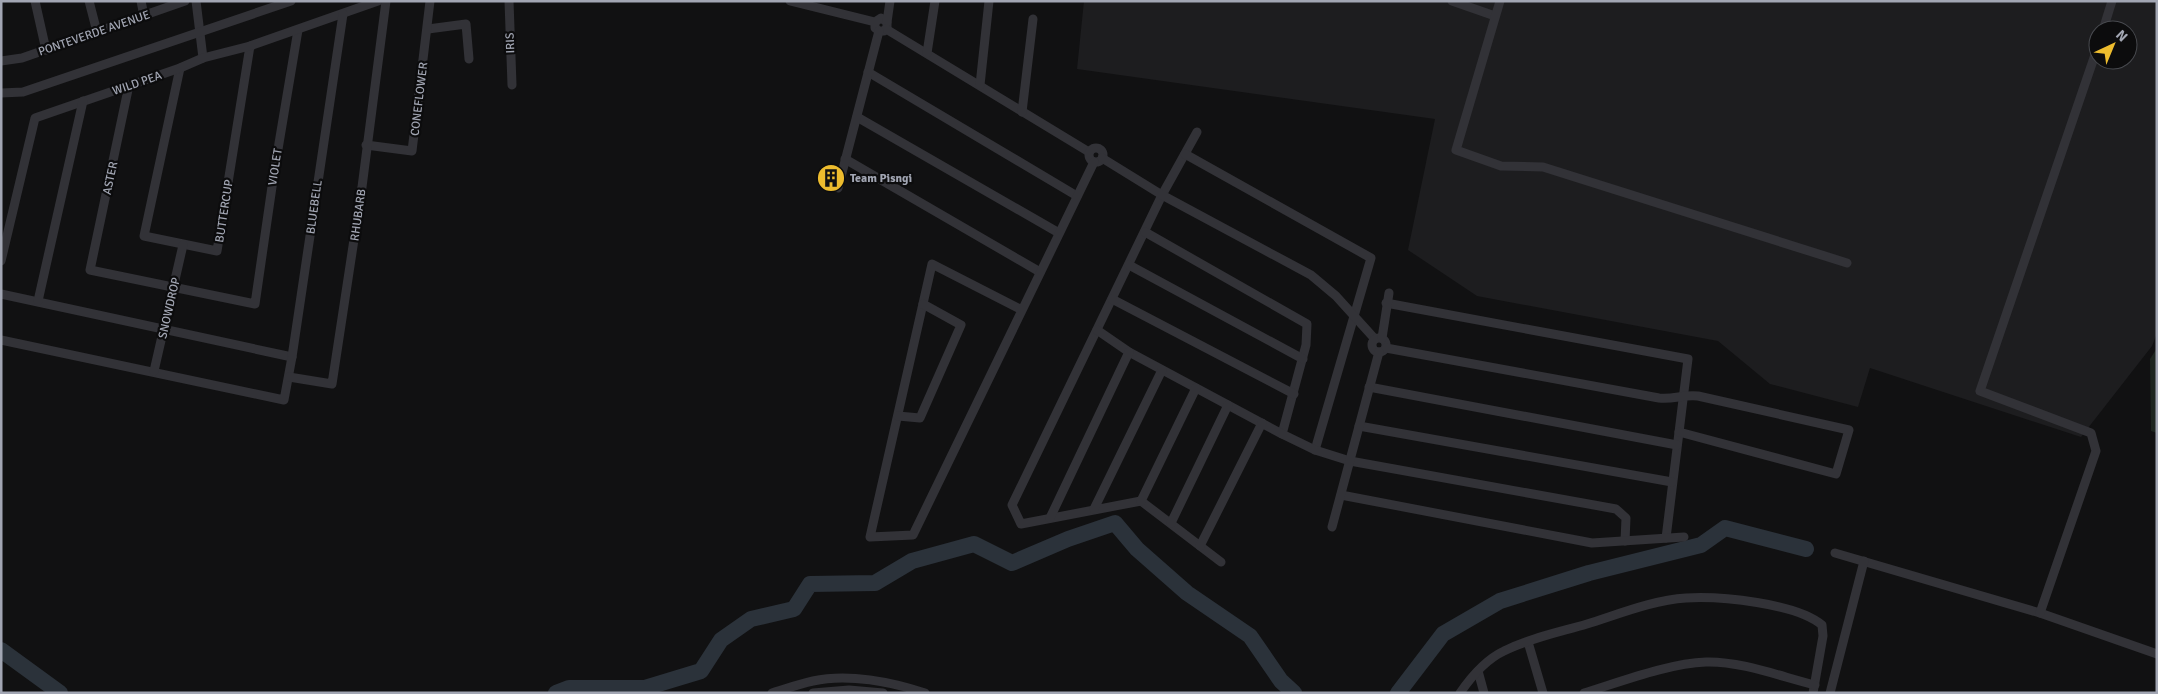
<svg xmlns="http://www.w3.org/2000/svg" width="2158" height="694" font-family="Signika,sans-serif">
<rect width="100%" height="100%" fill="#111112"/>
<!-- built -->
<path fill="#1d1d1f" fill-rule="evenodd" d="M 1084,1 L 2157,1 L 2157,333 L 2152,346 L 2081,437 L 1870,368 L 1858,407 L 1770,384 L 1718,341 L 1477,296 L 1408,250 L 1435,119 L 1077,69 ZM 2098,30 L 2128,30 L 2128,60 L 2098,60 Z"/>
<!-- green -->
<path fill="#1d251f" d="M 2157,348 L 2157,433 L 2151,431 L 2150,359 Z"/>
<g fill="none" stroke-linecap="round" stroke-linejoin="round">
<!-- river -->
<g stroke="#2b323a" stroke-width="16">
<path d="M 1,650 L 60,693"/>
<path d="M 556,693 L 569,688 L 645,688 L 701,671 L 721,640 L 751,619 L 794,609 L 810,584 L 875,583 L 912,561 L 974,544 L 1012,563 L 1068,539 L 1115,523 L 1137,549 L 1187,593 L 1250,636 L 1281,681 L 1294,693"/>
<path d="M 1398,693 L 1443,634 L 1500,601 L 1589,573 L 1701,545 L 1725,528 L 1806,549"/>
</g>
<!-- minor -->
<g stroke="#323237" stroke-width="9">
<path d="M 35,1 L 46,50"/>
<path d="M 89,1 L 97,32"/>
<path d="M 141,1 L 144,16"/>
<path d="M 196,1 L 203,58"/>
<path d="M 509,1 L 512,85"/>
<path d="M 790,1 L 875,22 L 881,18 L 887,22 L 887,28 L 884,31 L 879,31 L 875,28 L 875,22"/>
<path d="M 1452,1 L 1495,16"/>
<path d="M 1500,1 L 1456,150 L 1501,166 L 1543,167 L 1847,263"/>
<path d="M 887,22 L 890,1"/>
<path d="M 428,29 L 466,24 L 469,59"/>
<path d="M 886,29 L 1089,152"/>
<path d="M 2103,30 L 2112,1"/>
<path d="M 927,53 L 935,1"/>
<path d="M 1,61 L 22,58 L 185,1"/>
<path d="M 180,68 L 144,236 L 217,251 L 250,46"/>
<path d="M 868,72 L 1077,196"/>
<path d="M 129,85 L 90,270 L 255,304 L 274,173 L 298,30"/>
<path d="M 980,85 L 989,1"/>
<path d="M 1,93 L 23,92 L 291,1"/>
<path d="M 1022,112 L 1033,19"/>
<path d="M 857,117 L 1059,233"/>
<path d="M 1197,132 L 1162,195 L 1012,505 L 1021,524 L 1141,501 L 1221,562"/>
<path d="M 366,145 L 412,151 L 430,1"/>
<circle cx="1096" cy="155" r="7"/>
<path d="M 1185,154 L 1371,258 L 1315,450"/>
<path d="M 1102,158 L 1162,195 L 1311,275 L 1336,296 L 1374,338"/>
<path d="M 845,159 L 1040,272"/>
<path d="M 838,188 L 879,31"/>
<path d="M 1145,232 L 1307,324 L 1306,345 L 1282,434"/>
<path d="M 1,261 L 35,118 L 180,68 L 203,58 L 250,46 L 378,1"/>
<path d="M 1129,265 L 1303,359"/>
<path d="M 1,294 L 292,357"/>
<path d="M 1112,299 L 1294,394"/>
<path d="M 38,301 L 83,101"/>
<path d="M 1386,303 L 1688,359 L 1666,538"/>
<path d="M 1022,310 L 932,264 L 870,537 L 913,535 L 1094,162"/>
<path d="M 1097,330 L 1129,352 L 1282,434 L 1315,450 L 1350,461 L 1616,509 L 1626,518 L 1625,541"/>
<circle cx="1379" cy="345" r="7"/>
<path d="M 1382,338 L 1389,293"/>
<path d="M 1,340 L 284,400 L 292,357 L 343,14"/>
<path d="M 1386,348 L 1659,398 C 1672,400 1685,394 1698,396 L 1849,430 L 1836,474 L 1679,432"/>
<path d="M 154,371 L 183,245"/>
<path d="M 289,377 L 332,384 L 362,187 L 386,1"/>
<path d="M 1369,387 L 1677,445"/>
<path d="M 898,416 L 920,418 L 961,325 L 923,304"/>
<path d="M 1359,426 L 1672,482"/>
<path d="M 1341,495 L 1592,543 L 1684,537"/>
<path d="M 1141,501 L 1196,388"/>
<path d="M 1094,509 L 1162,370"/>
<path d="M 1050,518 L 1129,352"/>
<path d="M 1171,523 L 1228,405"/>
<path d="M 1332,527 L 1379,352"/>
<path d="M 1200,546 L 1262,423"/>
<path d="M 1835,553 L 2040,613 L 2157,654"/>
<path d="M 2040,613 L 2096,451 L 2091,433 L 1980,391 L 2098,46"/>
<path d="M 1528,642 L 1543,693"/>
<path d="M 1478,671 L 1484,693"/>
<path d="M 772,693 C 785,689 799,684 813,681 C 848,673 892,682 925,693"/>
<path d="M 813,693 L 849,690 L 883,693"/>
<path d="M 1460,693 C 1471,677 1487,659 1504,651 C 1530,638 1560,632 1587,624 C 1619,614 1653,600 1686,598 C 1720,596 1796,603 1822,625 L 1823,636 L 1813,693"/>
<path d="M 1584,693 C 1620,682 1670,663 1706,662 C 1741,661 1782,677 1815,685"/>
<path d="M 1830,693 L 1864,561"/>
</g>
</g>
<!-- icons -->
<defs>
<symbol id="building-disc" viewBox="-11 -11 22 22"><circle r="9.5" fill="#edbc2e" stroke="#0c0c0d"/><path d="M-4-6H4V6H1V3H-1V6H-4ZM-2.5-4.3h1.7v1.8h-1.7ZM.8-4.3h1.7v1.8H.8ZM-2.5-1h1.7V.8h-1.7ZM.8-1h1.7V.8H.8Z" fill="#111"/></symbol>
</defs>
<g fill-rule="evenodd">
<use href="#building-disc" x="815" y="162" width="32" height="32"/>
</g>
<g text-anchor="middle" stroke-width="4.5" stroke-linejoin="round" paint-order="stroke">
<!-- street labels -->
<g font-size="12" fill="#a2a6b3" stroke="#0c0c0d">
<text transform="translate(94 33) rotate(-19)" y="4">PONTEVERDE AVENUE</text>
<text transform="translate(510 43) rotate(-92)" y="4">IRIS</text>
<text transform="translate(137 83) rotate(-19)" y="4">WILD PEA</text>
<text transform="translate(419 99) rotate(-83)" y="4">CONEFLOWER</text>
<text transform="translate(275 167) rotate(-81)" y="4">VIOLET</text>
<text transform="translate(110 178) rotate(-78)" y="4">ASTER</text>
<text transform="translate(314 207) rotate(-82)" y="4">BLUEBELL</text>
<text transform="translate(224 211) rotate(-81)" y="4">BUTTERCUP</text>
<text transform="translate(358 215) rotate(-82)" y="4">RHUBARB</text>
<text transform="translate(169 308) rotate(-77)" y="4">SNOWDROP</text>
</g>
<!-- poi labels -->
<g font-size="12" font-weight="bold" fill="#a2a6b3" stroke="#0c0c0d" text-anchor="start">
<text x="850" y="182">Team Pisngi</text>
</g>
</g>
<!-- border -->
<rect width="2158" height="694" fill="none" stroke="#a2a6b3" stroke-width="5"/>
<!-- north arrow -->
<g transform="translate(2113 45) rotate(44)"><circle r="24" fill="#0c0c0d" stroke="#484a4f"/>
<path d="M0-4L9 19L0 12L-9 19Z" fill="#edbc2e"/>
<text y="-8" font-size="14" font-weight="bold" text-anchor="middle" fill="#a2a6b3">N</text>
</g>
</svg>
